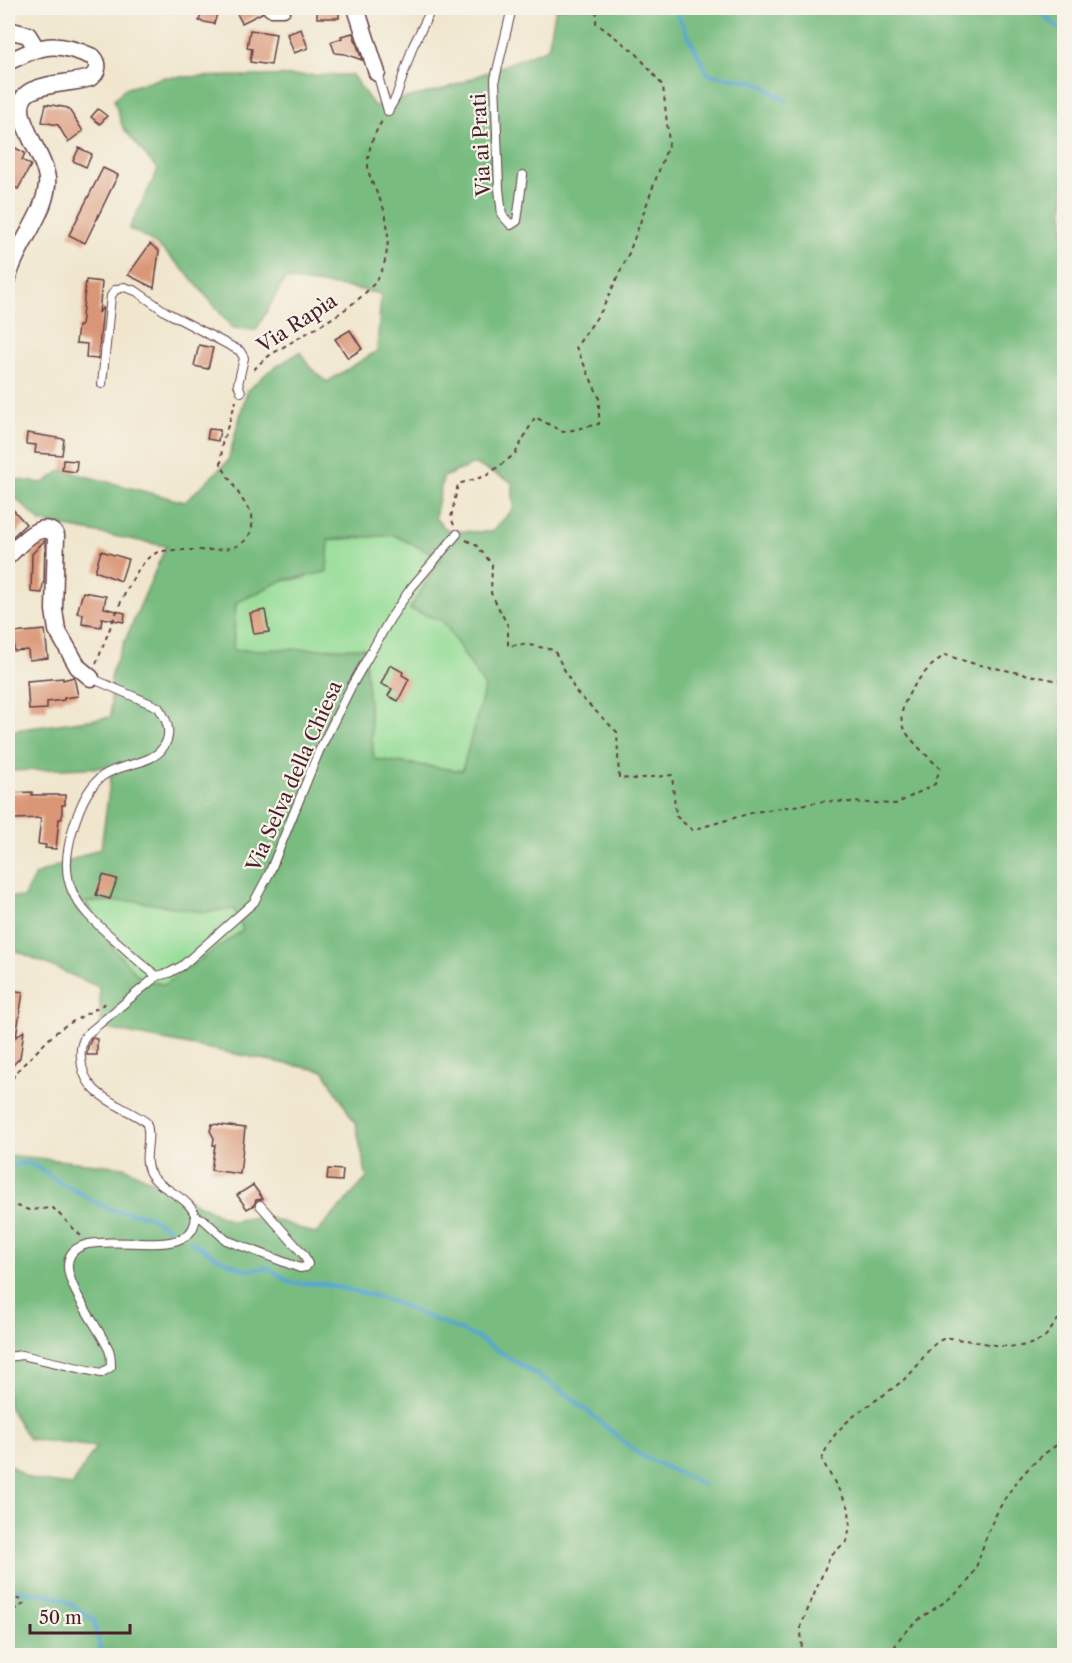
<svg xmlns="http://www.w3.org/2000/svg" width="1072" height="1663" font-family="'Libre Caslon Text',serif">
<rect width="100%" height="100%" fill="#f7f3e8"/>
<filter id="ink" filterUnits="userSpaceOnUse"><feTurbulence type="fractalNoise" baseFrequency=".0167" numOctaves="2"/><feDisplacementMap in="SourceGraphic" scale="12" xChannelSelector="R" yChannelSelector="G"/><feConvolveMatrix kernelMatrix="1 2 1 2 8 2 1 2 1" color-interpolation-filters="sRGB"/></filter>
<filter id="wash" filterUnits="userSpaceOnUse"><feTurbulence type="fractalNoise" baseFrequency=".008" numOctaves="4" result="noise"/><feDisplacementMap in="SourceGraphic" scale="24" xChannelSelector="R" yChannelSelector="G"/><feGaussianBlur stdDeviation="1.35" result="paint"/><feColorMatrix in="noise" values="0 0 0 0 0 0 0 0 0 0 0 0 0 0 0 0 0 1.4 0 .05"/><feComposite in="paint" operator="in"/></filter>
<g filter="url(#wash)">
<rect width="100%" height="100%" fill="#f0e6cd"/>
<!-- green -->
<g fill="#95dd97" stroke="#707e61" stroke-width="1.5">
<path d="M 394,535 L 441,558 L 410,609 L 443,621 L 485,687 L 463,771 L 374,759 L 232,650 L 236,603 L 281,581 L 306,578 L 329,540 Z"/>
<path d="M 136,901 L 203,912 L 234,909 L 244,930 L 165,985 L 140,978 L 112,947 L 86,902 Z"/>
</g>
<!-- forest -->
<path fill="#78bc80" stroke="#616e56" stroke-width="1.5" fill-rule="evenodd" d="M 556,8 L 1064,8 L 1064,1655 L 8,1655 L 8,1464 L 30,1479 L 72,1486 L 96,1447 L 29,1439 L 8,1405 L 8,1155 L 124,1167 L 231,1221 L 264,1216 L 316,1234 L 367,1178 L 356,1125 L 324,1071 L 101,1028 L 99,987 L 8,947 L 8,896 L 23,898 L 35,875 L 101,848 L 112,767 L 8,771 L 8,731 L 111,717 L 111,673 L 166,546 L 41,522 L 8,491 L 8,483 L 11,479 L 43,483 L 62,470 L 185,502 L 228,461 L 247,391 L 269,371 L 300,352 L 309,366 L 327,382 L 377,351 L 381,294 L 351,288 L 285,279 L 256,330 L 233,328 C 205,296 169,244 129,229 L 158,170 L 123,128 L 114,100 L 124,89 L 165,77 L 352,75 L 374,106 L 448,88 L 548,48 ZM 475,464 L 512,482 L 514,508 L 492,532 L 448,531 L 435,518 L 443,477 ZM 394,535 L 441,558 L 410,609 L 443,621 L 485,687 L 462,771 L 374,759 L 364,648 L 233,650 L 236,603 L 281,581 L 327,572 L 329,540 ZM 136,901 L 203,912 L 234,909 L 243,930 L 164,985 L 140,978 L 112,947 L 86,902 Z"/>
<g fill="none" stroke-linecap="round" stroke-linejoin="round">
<!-- stream -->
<g stroke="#57a6d1" stroke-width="4">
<path d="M 674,8 L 708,74 L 757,82 L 786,101"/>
<path d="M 1036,8 L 1064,33"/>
<path d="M 8,1168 L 21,1163 L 34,1165 L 61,1183 L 109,1209 L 148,1216 L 170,1229"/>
<path d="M 190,1241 L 218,1258 L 245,1270 L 269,1268 L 291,1283 L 324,1284 L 383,1298 L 478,1338 L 567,1394 L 640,1455 L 702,1484"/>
<path d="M 8,1587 L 28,1593 L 46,1594 L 63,1599 L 94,1620 L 99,1645 L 105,1656"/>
</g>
</g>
<g id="blocks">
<!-- building -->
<g fill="#da9778">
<path d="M 203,8 L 219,8 L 214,24 L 199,21 Z"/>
<path d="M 234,8 L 261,8 L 262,13 L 242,23 Z"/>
<rect x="317" y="8" width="22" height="10"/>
<path d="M 301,29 L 308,48 L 294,53 L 287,34 Z"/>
<path d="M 250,30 L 276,34 L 271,65 L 250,62 L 252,49 L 247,48 Z"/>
<path d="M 353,33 L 362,60 L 345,54 L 335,53 L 331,42 L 342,38 L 341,36 Z"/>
<path d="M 46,104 L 68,108 L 83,131 L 68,142 L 58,125 L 42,122 Z"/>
<path d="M 98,109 L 107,116 L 100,124 L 91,117 Z"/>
<path d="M 8,144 L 25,153 L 22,160 L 31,165 L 18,189 L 8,184 Z"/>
<path d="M 79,148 L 92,154 L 86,167 L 73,161 Z"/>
<path d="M 103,168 L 118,175 L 85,243 L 69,235 Z"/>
<path d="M 150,244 L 159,251 L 154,288 L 128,275 Z"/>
<path d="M 86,280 L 102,282 L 99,313 L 103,307 L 98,359 L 86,358 L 87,344 L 76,343 L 78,326 L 81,326 Z"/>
<path d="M 350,330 L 362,349 L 348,358 L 335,339 Z"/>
<path d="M 199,345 L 213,348 L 208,369 L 194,366 Z"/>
<path d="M 209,429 L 220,430 L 218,441 L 207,439 Z"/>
<path d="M 27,433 L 64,439 L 62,455 L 35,453 L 36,445 L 26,444 Z"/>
<path d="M 63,460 L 77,461 L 76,472 L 62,470 Z"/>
<path d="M 8,504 L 26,524 L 8,541 Z"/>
<path d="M 45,540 L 44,583 L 43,583 L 42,593 L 31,592 L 32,554 Z"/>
<path d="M 101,551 L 128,559 L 121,581 L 95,571 Z"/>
<path d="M 83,592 L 106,596 L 104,608 L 125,613 L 124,622 L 102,618 L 101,627 L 82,624 L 83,614 L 77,613 Z"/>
<path d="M 265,610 L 269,632 L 254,634 L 250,613 Z"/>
<path d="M 45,630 L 48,658 L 29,660 L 28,650 L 14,651 L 13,633 Z"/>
<path d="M 390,665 L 403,672 L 402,675 L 409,679 L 398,701 L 388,696 L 392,689 L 381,684 Z"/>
<path d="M 74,677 L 78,696 L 64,698 L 64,700 L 47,702 L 47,709 L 29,710 L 27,681 L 63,678 L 63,680 Z"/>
<path d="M 32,792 L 32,795 L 65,795 L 65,805 L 62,805 L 62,819 L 59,819 L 56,849 L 45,848 L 46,845 L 38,844 L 41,818 L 14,819 L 14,811 L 8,812 L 8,793 Z"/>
<path d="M 103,875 L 117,879 L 110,899 L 96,895 Z"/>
<path d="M 9,990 L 23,992 L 16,1037 L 24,1031 L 20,1058 L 8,1070 Z"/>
<path d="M 92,1038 L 97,1039 L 97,1055 L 87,1055 L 88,1046 Z"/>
<path d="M 212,1124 L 245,1128 L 240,1174 L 211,1170 L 215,1145 L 213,1145 L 214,1138 L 210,1131 Z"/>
<path d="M 328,1169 L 343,1170 L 342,1181 L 327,1180 Z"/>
<path d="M 253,1185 L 263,1199 L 256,1200 L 254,1205 L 247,1209 L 237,1195 Z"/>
</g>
</g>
</g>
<g filter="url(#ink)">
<use href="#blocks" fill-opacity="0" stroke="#633d43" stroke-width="1.5"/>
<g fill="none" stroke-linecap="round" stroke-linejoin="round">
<defs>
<g id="service">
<path d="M 512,8 L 495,79 L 499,189 L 502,215 L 511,225 L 517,221 L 523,175"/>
<path d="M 377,73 L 388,111"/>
<path d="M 388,111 L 396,97 L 413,46 L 432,8"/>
<path d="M 102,384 L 111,296 L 115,290 L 124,287 L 136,291 L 166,312 L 240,351 L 244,358 L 238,384 L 241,392"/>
<path d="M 157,976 L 169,973 L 182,966 L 254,902 L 269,874 L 319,751 L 352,685 L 390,619 L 411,588 L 457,534"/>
<path d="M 196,1217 L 203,1219 L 226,1240 L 300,1268 L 306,1267 L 308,1264 L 304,1255 L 260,1205"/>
<path d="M 8,1357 L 22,1355 L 101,1373 L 111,1367 C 111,1362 111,1355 109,1350 C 99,1328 66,1286 68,1264 C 71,1219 175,1264 193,1228 C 195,1224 196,1219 195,1215 C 188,1195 158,1190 149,1171 C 142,1156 153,1138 146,1122 C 119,1103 83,1097 81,1058 C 80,1050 81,1043 86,1035 L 157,976 C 142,965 129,952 115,940 C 73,904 56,883 74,825 C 80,807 86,791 100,778 C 116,764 150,765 162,749 C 173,735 168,720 158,707 L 91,678"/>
</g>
<g id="minor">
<path d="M 271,8 L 283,8"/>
<path d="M 356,8 L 377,73"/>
<path d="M 8,30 L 28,35 L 36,48"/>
<path d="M 8,62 C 43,45 54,40 93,57 C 100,64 98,73 90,78 C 71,84 49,82 31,91 C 0,108 51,158 47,185 C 44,217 16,246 8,277"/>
<path d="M 8,556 C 20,545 40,518 56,535 L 54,610 L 57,630 L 78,667 L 91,678"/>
</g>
</defs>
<!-- service casing -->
<use href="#service" stroke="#633d43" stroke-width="10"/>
<!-- minor casing -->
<use href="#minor" stroke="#633d43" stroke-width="19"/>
<!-- path -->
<g stroke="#633d43" stroke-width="2" stroke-dasharray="4.5 4.5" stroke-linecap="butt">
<path d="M 254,370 C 263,358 277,351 290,343 C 317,327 370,300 382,270 C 390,249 390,222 381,202 C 376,190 368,178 368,164 C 368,148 374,134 382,121"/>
<path d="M 454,525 L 451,518 L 458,484 L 486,476 L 515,454 L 535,417 L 563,432 L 599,424 L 599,397 L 576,347 L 602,310 L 629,253 L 669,143 L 663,86 L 636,53 L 596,23 L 597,8"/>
<path d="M 466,540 L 476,545 L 492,564 L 491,593 L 508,626 L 508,646 L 524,644 L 554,650 L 576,692 L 617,732 L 619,778 L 635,779 L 672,775 L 676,816 L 692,830 L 755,812 L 825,801 L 896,804 L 935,784 L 940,768 C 931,760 906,736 903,727 C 894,703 927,666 945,655 L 975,664 L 1064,682"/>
<path d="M 96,664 C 107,638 131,563 156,553 C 186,542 258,568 252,515 L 221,465 L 222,444 L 236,401"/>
<path d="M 8,1087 L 16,1072 L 53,1035 L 63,1027 L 106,1003"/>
<path d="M 8,1102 L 8,1121"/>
<path d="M 8,1203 L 29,1210 L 53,1208 L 81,1236"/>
<path d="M 8,1596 L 21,1600 L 24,1604 L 8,1613"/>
<path d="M 802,1656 L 801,1626 L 830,1556 L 847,1541 L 850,1526 L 849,1508 L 822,1460 C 835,1416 881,1403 911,1373 C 922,1362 929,1343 946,1338 C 951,1337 959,1340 964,1340 C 991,1343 1015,1353 1040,1340 C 1050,1335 1055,1320 1064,1313"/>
<path d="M 891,1656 C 902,1620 943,1609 966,1584 C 977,1571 980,1554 986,1538 C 1000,1499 1027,1461 1064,1441"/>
</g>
<!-- service -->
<use href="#service" stroke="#fff" stroke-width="8"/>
<!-- minor -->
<use href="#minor" stroke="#fff" stroke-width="16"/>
</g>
</g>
<g text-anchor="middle" stroke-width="4.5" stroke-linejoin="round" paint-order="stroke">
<!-- street labels -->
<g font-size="20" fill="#4a1f2b" stroke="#f7f3e8">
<text transform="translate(481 145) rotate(-93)" y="7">Via ai Prati</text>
<text transform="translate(297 323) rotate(-33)" y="7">Via Rapìa</text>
<text transform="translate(294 776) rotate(-66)" y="7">Via Selva della Chiesa</text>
</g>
</g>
<!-- margin -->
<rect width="1072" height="1663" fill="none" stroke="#f7f3e8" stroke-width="30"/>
<!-- scale -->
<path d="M30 1624v9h100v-9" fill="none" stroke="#4a1f2b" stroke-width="3"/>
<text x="39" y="1624" font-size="18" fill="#4a1f2b" stroke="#f7f3e8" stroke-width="4.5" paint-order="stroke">50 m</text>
</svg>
